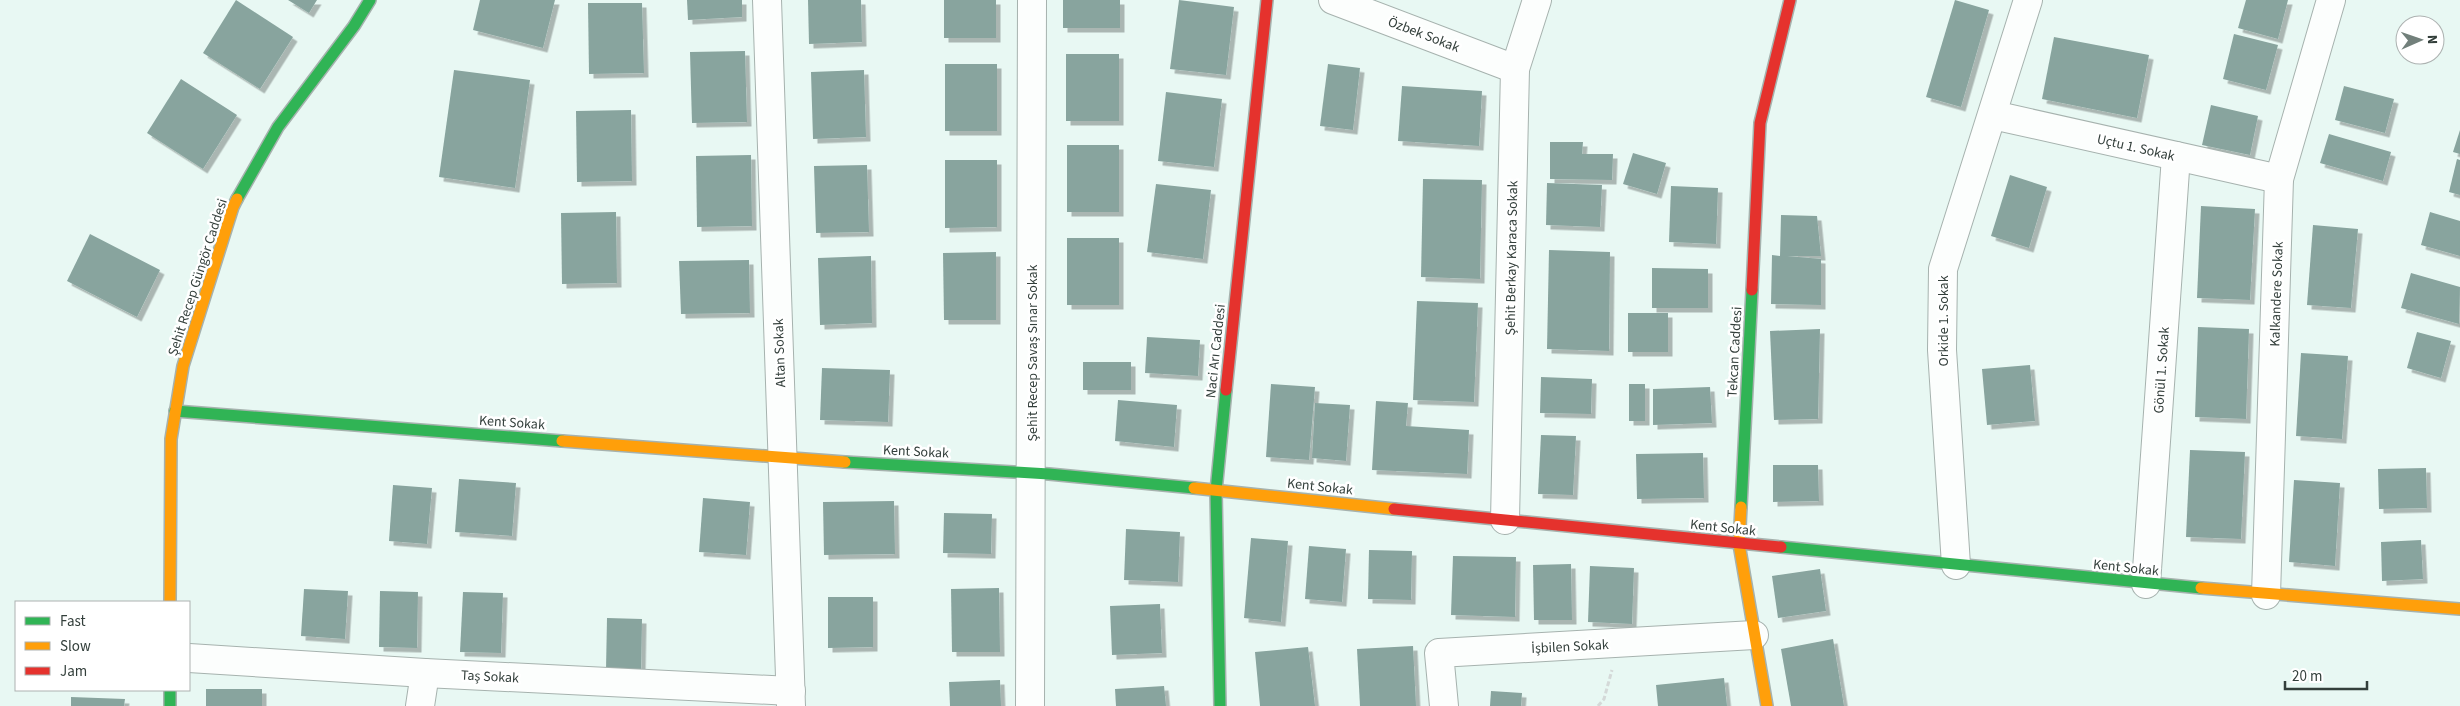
<svg xmlns="http://www.w3.org/2000/svg" width="2460" height="706" font-family="'Source Sans 3',sans-serif">
<defs>
<filter id="shadow"><feDropShadow dx="4.5" dy="4.5" stdDeviation="0" flood-color="#0004"/></filter>
</defs>
<rect width="100%" height="100%" fill="#e8f8f3"/>
<!-- building -->
<g fill="#88a49e" filter="url(#shadow)">
<path d="M 236,0 L 293,37 L 260,89 L 203,53 Z"/>
<path d="M 288,0 L 317,0 L 309,13 Z"/>
<path d="M 480,0 L 555,0 L 543,48 L 473,30 Z"/>
<path d="M 687,0 L 742,0 L 742,17 L 688,20 Z"/>
<path d="M 808,0 L 861,0 L 862,42 L 809,44 Z"/>
<rect x="944" y="0" width="52" height="38"/>
<rect x="1063" y="0" width="57" height="28"/>
<path d="M 1179,0 L 1234,7 L 1226,75 L 1170,69 Z"/>
<path d="M 1955,0 L 1989,10 L 1961,107 L 1926,97 Z"/>
<path d="M 2246,0 L 2288,0 L 2278,39 L 2238,28 Z"/>
<path d="M 588,3 L 642,3 L 644,73 L 589,74 Z"/>
<path d="M 2234,34 L 2278,45 L 2266,90 L 2223,79 Z"/>
<path d="M 2054,37 L 2149,55 L 2137,118 L 2042,99 Z"/>
<path d="M 745,51 L 747,122 L 692,123 L 690,52 Z"/>
<rect x="1066" y="54" width="53" height="67"/>
<rect x="945" y="64" width="52" height="67"/>
<path d="M 1328,64 L 1360,68 L 1353,130 L 1320,126 Z"/>
<path d="M 454,70 L 530,80 L 515,188 L 439,177 Z"/>
<path d="M 864,70 L 866,137 L 813,139 L 811,72 Z"/>
<path d="M 181,79 L 237,115 L 203,169 L 147,133 Z"/>
<path d="M 1402,86 L 1482,91 L 1479,146 L 1398,141 Z"/>
<path d="M 2344,86 L 2394,99 L 2385,133 L 2335,120 Z"/>
<path d="M 1166,92 L 1222,99 L 1214,167 L 1158,161 Z"/>
<path d="M 2211,105 L 2258,116 L 2250,155 L 2202,145 Z"/>
<path d="M 631,110 L 632,181 L 577,182 L 576,111 Z"/>
<path d="M 2460,130 L 2460,154 L 2453,152 Z"/>
<path d="M 2329,134 L 2391,152 L 2383,181 L 2320,163 Z"/>
<path d="M 1550,142 L 1583,142 L 1582,154 L 1613,154 L 1612,180 L 1550,179 Z"/>
<rect x="1067" y="145" width="52" height="67"/>
<path d="M 1633,153 L 1666,163 L 1657,194 L 1623,184 Z"/>
<path d="M 751,155 L 752,226 L 697,227 L 696,156 Z"/>
<path d="M 2457,159 L 2460,160 L 2460,195 L 2449,192 Z"/>
<path d="M 945,160 L 997,160 L 997,227 L 945,228 Z"/>
<path d="M 867,165 L 869,232 L 816,233 L 814,166 Z"/>
<path d="M 2010,175 L 2047,187 L 2029,248 L 1991,236 Z"/>
<path d="M 1423,179 L 1482,180 L 1480,279 L 1421,277 Z"/>
<path d="M 1547,183 L 1602,185 L 1600,227 L 1546,225 Z"/>
<path d="M 1156,184 L 1211,190 L 1203,259 L 1147,252 Z"/>
<path d="M 1671,186 L 1718,188 L 1716,244 L 1669,242 Z"/>
<path d="M 2201,206 L 2255,209 L 2250,300 L 2197,298 Z"/>
<path d="M 616,212 L 617,283 L 562,284 L 561,213 Z"/>
<path d="M 2430,212 L 2460,221 L 2460,256 L 2421,245 Z"/>
<path d="M 1781,215 L 1817,216 L 1821,256 L 1787,256 L 1821,259 L 1821,305 L 1771,304 L 1772,255 L 1780,256 Z"/>
<path d="M 2313,225 L 2358,229 L 2351,308 L 2307,305 Z"/>
<path d="M 90,234 L 160,270 L 137,317 L 67,281 Z"/>
<rect x="1067" y="238" width="52" height="67"/>
<path d="M 1549,250 L 1610,252 L 1609,351 L 1547,349 Z"/>
<path d="M 996,252 L 996,320 L 944,320 L 943,253 Z"/>
<path d="M 871,256 L 872,323 L 820,325 L 818,258 Z"/>
<path d="M 749,260 L 750,313 L 681,314 L 679,261 Z"/>
<path d="M 1652,268 L 1708,269 L 1708,308 L 1652,308 Z"/>
<path d="M 2411,273 L 2460,287 L 2459,324 L 2401,308 Z"/>
<path d="M 1417,301 L 1478,303 L 1474,402 L 1413,400 Z"/>
<rect x="1628" y="313" width="40" height="39"/>
<path d="M 2198,327 L 2249,329 L 2246,419 L 2195,417 Z"/>
<path d="M 1820,329 L 1818,419 L 1774,420 L 1770,331 Z"/>
<path d="M 2417,332 L 2451,341 L 2441,378 L 2407,368 Z"/>
<path d="M 1147,337 L 1200,340 L 1198,376 L 1145,373 Z"/>
<path d="M 2301,353 L 2348,356 L 2342,439 L 2296,436 Z"/>
<rect x="1083" y="362" width="48" height="28"/>
<path d="M 2030,365 L 2035,421 L 1987,425 L 1982,369 Z"/>
<path d="M 822,368 L 890,370 L 888,422 L 820,420 Z"/>
<path d="M 1541,377 L 1592,379 L 1591,414 L 1540,413 Z"/>
<path d="M 1271,384 L 1315,387 L 1309,460 L 1266,457 Z"/>
<rect x="1629" y="384" width="16" height="37"/>
<path d="M 1710,387 L 1712,423 L 1653,425 L 1653,389 Z"/>
<path d="M 1118,400 L 1177,405 L 1174,447 L 1115,441 Z"/>
<path d="M 1376,401 L 1408,403 L 1406,426 L 1469,430 L 1467,474 L 1372,470 Z"/>
<path d="M 1315,403 L 1350,405 L 1346,461 L 1312,458 Z"/>
<path d="M 1541,435 L 1576,436 L 1573,495 L 1538,494 Z"/>
<path d="M 2190,450 L 2245,452 L 2241,539 L 2186,537 Z"/>
<path d="M 1703,453 L 1704,498 L 1637,499 L 1636,454 Z"/>
<path d="M 1773,465 L 1818,465 L 1819,501 L 1773,502 Z"/>
<path d="M 2426,468 L 2427,508 L 2379,509 L 2378,469 Z"/>
<path d="M 459,479 L 516,483 L 512,536 L 455,532 Z"/>
<path d="M 2294,480 L 2340,483 L 2335,566 L 2289,562 Z"/>
<path d="M 393,485 L 432,488 L 427,544 L 389,541 Z"/>
<path d="M 703,498 L 750,502 L 746,555 L 699,552 Z"/>
<path d="M 894,501 L 895,554 L 824,555 L 823,502 Z"/>
<path d="M 944,513 L 992,514 L 991,554 L 943,553 Z"/>
<path d="M 1126,529 L 1180,532 L 1178,582 L 1124,580 Z"/>
<path d="M 1251,538 L 1288,541 L 1281,622 L 1244,618 Z"/>
<path d="M 2421,540 L 2423,579 L 2382,581 L 2381,542 Z"/>
<path d="M 1309,546 L 1346,549 L 1342,602 L 1305,599 Z"/>
<path d="M 1369,550 L 1412,551 L 1411,600 L 1368,599 Z"/>
<path d="M 1453,556 L 1516,557 L 1515,617 L 1451,615 Z"/>
<path d="M 1571,564 L 1572,620 L 1534,620 L 1533,565 Z"/>
<path d="M 1590,566 L 1634,568 L 1632,624 L 1588,622 Z"/>
<path d="M 1820,569 L 1826,611 L 1778,618 L 1772,576 Z"/>
<path d="M 999,588 L 1000,652 L 952,652 L 951,589 Z"/>
<path d="M 304,589 L 348,591 L 345,639 L 301,636 Z"/>
<path d="M 380,591 L 418,592 L 417,648 L 379,647 Z"/>
<path d="M 463,592 L 503,593 L 501,653 L 460,652 Z"/>
<path d="M 828,597 L 873,597 L 873,647 L 828,648 Z"/>
<path d="M 1160,604 L 1162,653 L 1112,655 L 1110,606 Z"/>
<path d="M 607,618 L 642,619 L 641,671 L 606,670 Z"/>
<path d="M 1833,639 L 1844,706 L 1791,706 L 1781,649 Z"/>
<path d="M 1413,646 L 1416,706 L 1360,706 L 1357,649 Z"/>
<path d="M 1308,647 L 1315,706 L 1260,706 L 1255,652 Z"/>
<path d="M 1724,678 L 1727,706 L 1658,706 L 1656,685 Z"/>
<path d="M 1000,680 L 1001,706 L 950,706 L 949,682 Z"/>
<path d="M 1164,686 L 1166,706 L 1116,706 L 1115,689 Z"/>
<rect x="206" y="689" width="56" height="17"/>
<path d="M 1491,691 L 1522,693 L 1521,706 L 1490,706 Z"/>
<path d="M 71,697 L 125,699 L 124,706 L 71,706 Z"/>
</g>
<g fill="none" stroke-linecap="round" stroke-linejoin="round">
<defs>
<g id="street">
<path d="M 767,0 L 791,706"/>
<path d="M 1333,0 L 1515,69"/>
<path d="M 1993,115 L 2279,179"/>
<path d="M 1505,520 L 1515,69 L 1537,0"/>
<path d="M 1956,565 L 1942,350 L 1943,269 L 2028,0"/>
<path d="M 2146,584 L 2176,156"/>
<path d="M 2266,595 L 2279,179 L 2331,0"/>
<path d="M 189,658 L 425,673 L 791,691"/>
<path d="M 420,706 L 425,673"/>
<path d="M 1030,706 L 1032,0"/>
<path d="M 1444,706 L 1439,653 L 1754,635"/>
</g>
<g id="fast">
<path d="M 237,199 L 278,127 L 354,26 L 370,0"/>
<path d="M 175,411 L 562,441"/>
<path d="M 845,462 L 1049,474 L 1194,488"/>
<path d="M 1741,507 L 1752,290"/>
<path d="M 1781,547 L 2201,588"/>
<path d="M 170,690 L 170,706"/>
<path d="M 1220,706 L 1216,491 L 1226,390"/>
</g>
<g id="slow">
<path d="M 562,441 L 845,462"/>
<path d="M 1194,488 L 1394,509"/>
<path d="M 1741,507 L 1739,544 L 1767,706"/>
<path d="M 2201,588 L 2460,609"/>
<path d="M 170,602 L 171,439 L 183,366 L 233,207 L 237,199"/>
</g>
<g id="jam">
<path d="M 1752,290 L 1760,123 L 1790,0"/>
<path d="M 1226,390 L 1267,0"/>
<path d="M 1394,509 L 1781,547"/>
</g>
</defs>
<!-- street casing -->
<use href="#street" stroke="#a6b2ae" stroke-width="30"/>
<!-- fast casing -->
<use href="#fast" stroke="#a6b2ae" stroke-width="14"/>
<!-- slow casing -->
<use href="#slow" stroke="#a6b2ae" stroke-width="14"/>
<!-- jam casing -->
<use href="#jam" stroke="#a6b2ae" stroke-width="14"/>
<!-- path -->
<path stroke="#d4d9d8" stroke-width="3" stroke-dasharray="5 2.5" stroke-linecap="butt" d="M 1598,706 L 1604,699 L 1612,670"/>
<!-- street -->
<use href="#street" stroke="#fcfefd" stroke-width="28"/>
<!-- fast -->
<use href="#fast" stroke="#30b455" stroke-width="11"/>
<!-- slow -->
<use href="#slow" stroke="#ff9f0a" stroke-width="11"/>
<!-- jam -->
<use href="#jam" stroke="#e5322d" stroke-width="11"/>
</g>
<g text-anchor="middle" stroke-width="5" stroke-linejoin="round" paint-order="stroke">
<!-- street labels -->
<g font-size="14" fill="#333f3b" stroke="#fff">
<text transform="translate(1424 34) rotate(21)" y="5">Özbek Sokak</text>
<text transform="translate(2136 147) rotate(13)" y="5">Uçtu 1. Sokak</text>
<text transform="translate(1511 258) rotate(-89)" y="5">Şehit Berkay Karaca Sokak</text>
<text transform="translate(197 277) rotate(-72)" y="5">Şehit Recep Güngör Caddesi</text>
<text transform="translate(2276 294) rotate(-88)" y="5">Kalkandere Sokak</text>
<text transform="translate(1943 321) rotate(-90)" y="5">Orkide 1. Sokak</text>
<text transform="translate(1215 351) rotate(-84)" y="5">Naci Arı Caddesi</text>
<text transform="translate(1734 352) rotate(-87)" y="5">Tekcan Caddesi</text>
<text transform="translate(779 353) rotate(-92)" y="5">Altan Sokak</text>
<text transform="translate(1032 353) rotate(-90)" y="5">Şehit Recep Savaş Sınar Sokak</text>
<text transform="translate(2161 370) rotate(-86)" y="5">Gönül 1. Sokak</text>
<text transform="translate(512 422) rotate(4)" y="5">Kent Sokak</text>
<text transform="translate(916 451) rotate(3)" y="5">Kent Sokak</text>
<text transform="translate(1320 486) rotate(6)" y="5">Kent Sokak</text>
<text transform="translate(1723 527) rotate(6)" y="5">Kent Sokak</text>
<text transform="translate(2126 567) rotate(6)" y="5">Kent Sokak</text>
<text transform="translate(1570 646) rotate(-3)" y="5">İşbilen Sokak</text>
<text transform="translate(490 676) rotate(3)" y="5">Taş Sokak</text>
</g>
</g>
<!-- legend -->
<rect x="15" y="601" width="175" height="90" fill="#ffffff" stroke="#adb2b1"/>
<rect x="25" y="617" width="25" height="8" fill="#30b455" stroke="#adb2b1"/>
<text x="60" y="626" font-size="15" fill="#333f3b">Fast</text>
<rect x="25" y="642" width="25" height="8" fill="#ff9f0a" stroke="#adb2b1"/>
<text x="60" y="651" font-size="15" fill="#333f3b">Slow</text>
<rect x="25" y="667" width="25" height="8" fill="#e5322d" stroke="#adb2b1"/>
<text x="60" y="676" font-size="15" fill="#333f3b">Jam</text>
<!-- north arrow -->
<g transform="translate(2420 40) rotate(88)"><circle r="24" fill="#ffffff" stroke="#adb2b1"/>
<path d="M0-4L9 19L0 12L-9 19Z" fill="#72807b"/>
<text y="-8" font-size="14" font-weight="bold" text-anchor="middle" fill="#333f3b">N</text>
</g>
<!-- scale -->
<path d="M2285 681v8h82v-8" fill="none" stroke="#333f3b" stroke-width="2.5"/>
<text x="2292" y="681" font-size="15" fill="#333f3b" stroke="#ffffff" stroke-width="4" paint-order="stroke">20 m</text>
</svg>
